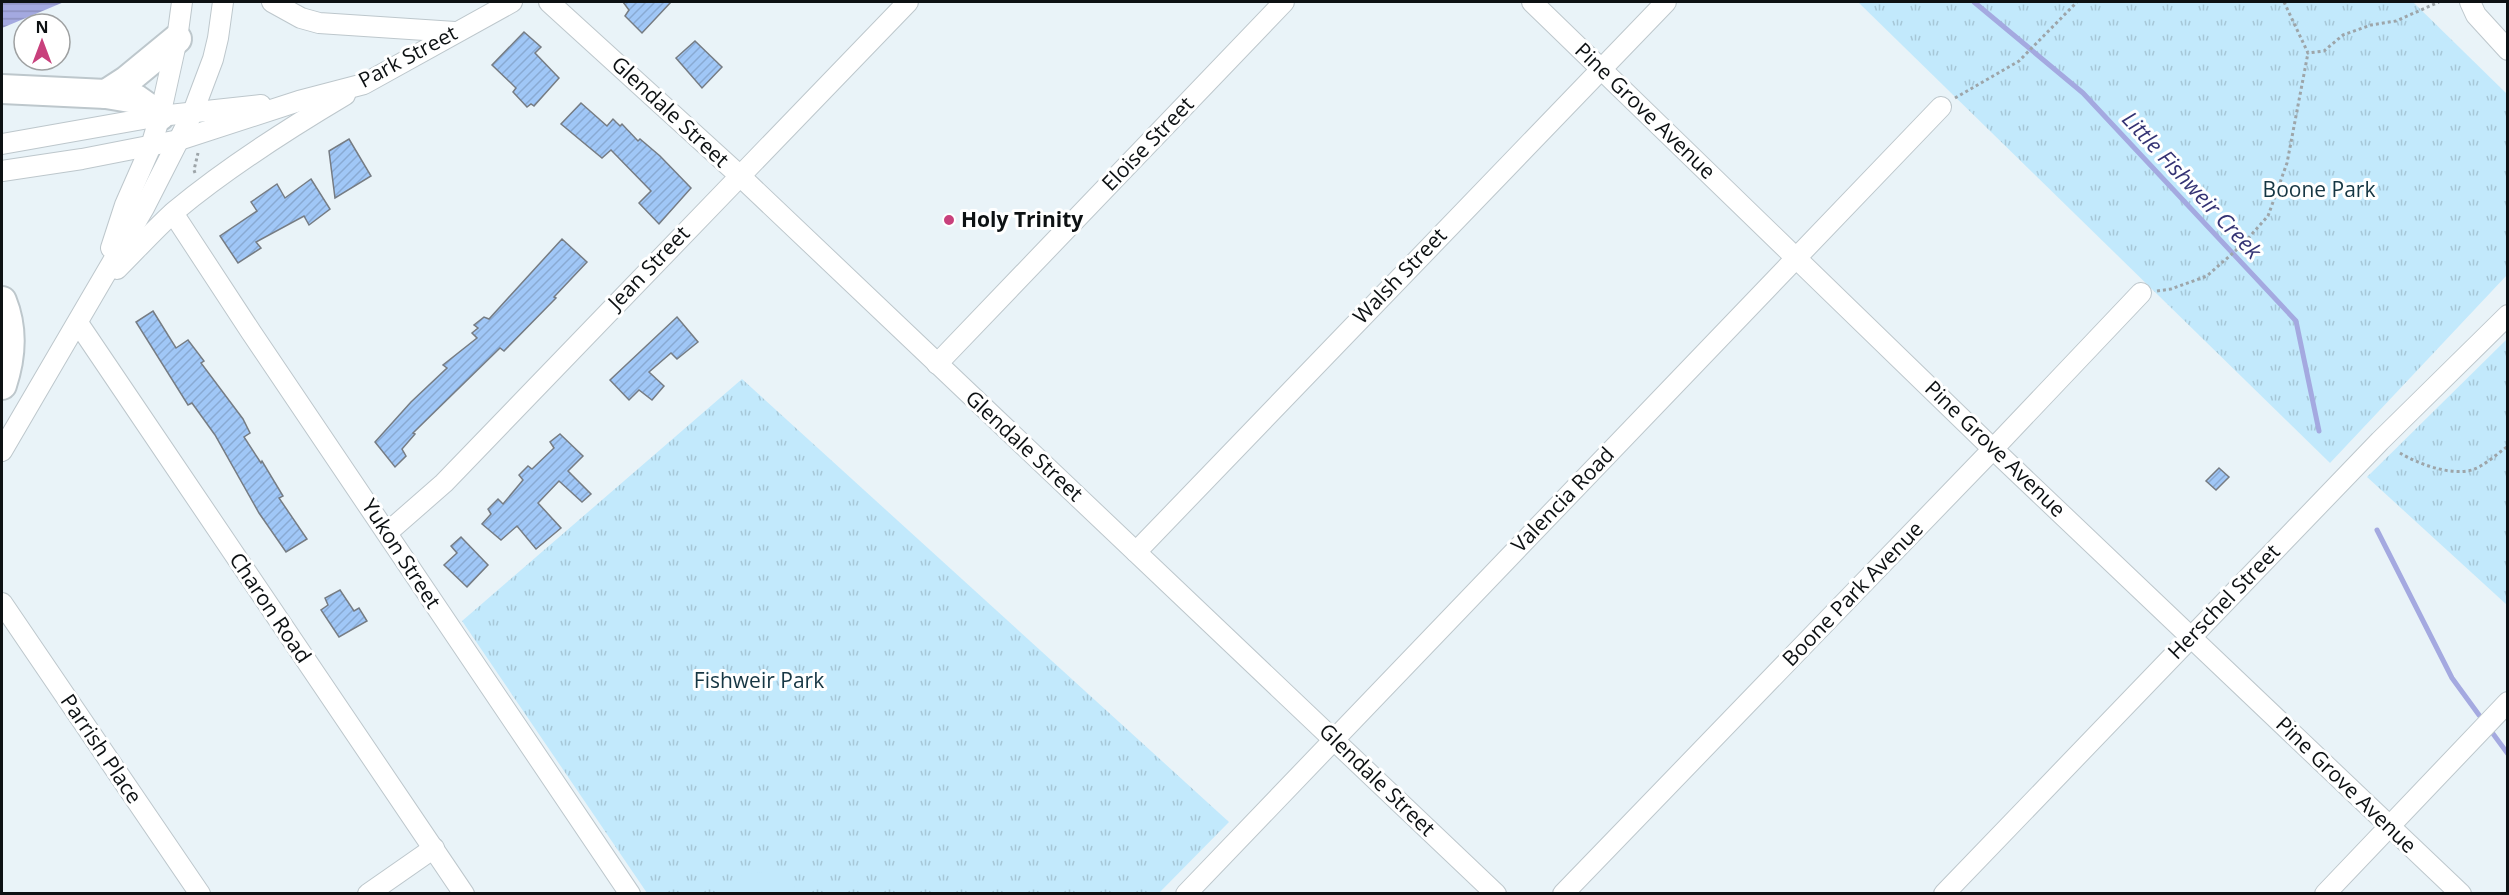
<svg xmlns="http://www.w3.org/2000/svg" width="2509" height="895" font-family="'Open Sans',sans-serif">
<defs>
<pattern id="grass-tufts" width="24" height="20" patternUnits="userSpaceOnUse" patternTransform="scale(1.5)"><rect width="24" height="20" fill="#c2e9fc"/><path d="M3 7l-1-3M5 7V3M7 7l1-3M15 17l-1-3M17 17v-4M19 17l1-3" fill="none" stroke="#a6c7d7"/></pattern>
<pattern id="water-rules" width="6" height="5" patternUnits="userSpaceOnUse" patternTransform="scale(1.5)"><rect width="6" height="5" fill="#a4a9e0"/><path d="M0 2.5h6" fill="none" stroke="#8c90bf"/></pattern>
<pattern id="building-hatch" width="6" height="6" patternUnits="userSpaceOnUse" patternTransform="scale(1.5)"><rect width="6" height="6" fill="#a0c7f7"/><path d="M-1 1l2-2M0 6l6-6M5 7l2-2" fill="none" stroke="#89aad3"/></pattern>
</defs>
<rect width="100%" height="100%" fill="#e9f3f8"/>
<!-- grass -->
<g fill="url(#grass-tufts)">
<path d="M 1858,2 L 2413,2 L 2507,94 L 2507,275 L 2330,463 Z"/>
<path d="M 2507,339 L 2507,605 L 2367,477 Z"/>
<path d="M 742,379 L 1229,822 L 1159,893 L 647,893 L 462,621 Z"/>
</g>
<!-- garden -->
<path fill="#c2e9fc" d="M 768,871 L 794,884 L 796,893 L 728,893 L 736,876 Z"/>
<!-- water -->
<path fill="url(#water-rules)" d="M 2,2 L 64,2 L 2,28 Z"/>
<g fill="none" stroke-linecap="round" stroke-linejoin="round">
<!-- stream -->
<g stroke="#a4a9e0" stroke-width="5">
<path d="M 1974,2 L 2083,93 L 2296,321 L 2319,431"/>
<path d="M 2377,530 L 2452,678 L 2479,715"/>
<path d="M 2491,731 L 2508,754"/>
</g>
</g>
<!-- building -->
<g fill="url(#building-hatch)" stroke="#767c83" stroke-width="1.5">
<path d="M 623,2 L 671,2 L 642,33 L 625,16 L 629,10 Z"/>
<path d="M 524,32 L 541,47 L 535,53 L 559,78 L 534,106 L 531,104 L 527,107 L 513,92 L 516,88 L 492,65 Z"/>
<path d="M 695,41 L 722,67 L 702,88 L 676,58 Z"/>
<path d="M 581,103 L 607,126 L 613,119 L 620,126 L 622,124 L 638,141 L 640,139 L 660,156 L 691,188 L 659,224 L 639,203 L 651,191 L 611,150 L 602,158 L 561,124 Z"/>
<path d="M 349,139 L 371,176 L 335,198 L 329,151 Z"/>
<path d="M 311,179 L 330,209 L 309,225 L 304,216 L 256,242 L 261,248 L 238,263 L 220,236 L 257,211 L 251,202 L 277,184 L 285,198 Z"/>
<path d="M 562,239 L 587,262 L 554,297 L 556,298 L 504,351 L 500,348 L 413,433 L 415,434 L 402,449 L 406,456 L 395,467 L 375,442 L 411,402 L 447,368 L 443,365 L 477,338 L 472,333 L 478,328 L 474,325 L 484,317 L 489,319 Z"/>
<path d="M 153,311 L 176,348 L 188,340 L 204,361 L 201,363 L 243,419 L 250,433 L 244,437 L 261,463 L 262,461 L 283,496 L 279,498 L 307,539 L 286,552 L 259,513 L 215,435 L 192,403 L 188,405 L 136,322 Z"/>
<path d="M 677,317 L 698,342 L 677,359 L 671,353 L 649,372 L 664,386 L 652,400 L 639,390 L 629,400 L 610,380 Z"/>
<path d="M 560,434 L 583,456 L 568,471 L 591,494 L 582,502 L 559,481 L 538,503 L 561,528 L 536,549 L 517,526 L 501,540 L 482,524 L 491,514 L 488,509 L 498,499 L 503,504 L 523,480 L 519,475 L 528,466 L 532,469 L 554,448 L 550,442 Z"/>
<path d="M 2219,468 L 2229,477 L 2216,490 L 2206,481 Z"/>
<path d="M 461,537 L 488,565 L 467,587 L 444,565 L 457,553 L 451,546 Z"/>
<path d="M 340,590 L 354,611 L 359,608 L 367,621 L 339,637 L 321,610 L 328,605 L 325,598 Z"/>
</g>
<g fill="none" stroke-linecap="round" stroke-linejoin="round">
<defs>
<g id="minor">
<path d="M 272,2 L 301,18 L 319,23 L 455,32"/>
<path d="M 549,2 L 739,175 L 1496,894"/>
<path d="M 1532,2 L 1993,449 L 2461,894"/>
<path d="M 2470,2 L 2476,15 L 2508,50"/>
<path d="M 2,144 L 160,116 L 261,105"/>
<path d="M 2,171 L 82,159 L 179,140 L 299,101 L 364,84 L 512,2"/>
<path d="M 173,213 L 251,332 L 630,894"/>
<path d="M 111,248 L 125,205 L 151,146 L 160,116 L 177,39 L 182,2"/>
<path d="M 117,269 C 136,250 155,229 175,211 C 228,167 286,130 345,95"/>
<path d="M 78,323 L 464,894"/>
<path d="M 937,364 L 1284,2"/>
<path d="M 2,451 L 144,208 L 193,112 L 213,59 L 218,38 L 223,2"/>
<path d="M 388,532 L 444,483 L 908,2"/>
<path d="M 1136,552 L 1666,2"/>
<path d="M 2,603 L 200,894"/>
<path d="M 368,894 L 434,848"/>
<path d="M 1186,894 L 1941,107"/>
<path d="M 1563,894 L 1993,449 L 2141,293"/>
<path d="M 1944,894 L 2380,441 L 2508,315"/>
<path d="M 2325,894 L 2508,702"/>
</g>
<g id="highway">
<path d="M 2,89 L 106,94 L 136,99 L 160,116"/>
<path d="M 106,94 L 126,81 L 177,39"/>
<path d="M 2,301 C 13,328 11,358 2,385"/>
</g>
</defs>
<!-- minor casing -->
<use href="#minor" stroke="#bdc7cc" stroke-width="22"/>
<!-- highway casing -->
<use href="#highway" stroke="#bdc7cc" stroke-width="32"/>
<!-- path -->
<g stroke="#9da5a9" stroke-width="3" stroke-dasharray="3 3" stroke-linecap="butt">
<path d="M 2284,2 L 2308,53 L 2324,51 L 2343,35 L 2371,25 L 2396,21 L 2439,2"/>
<path d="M 1955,98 L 2019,61 L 2077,2"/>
<path d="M 195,173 L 194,170 L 198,153"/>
<path d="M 2157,291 L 2171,289 L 2207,276 L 2243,244 L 2268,216 L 2287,163 L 2308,53"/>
<path d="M 2400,453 C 2418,464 2451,476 2472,470 C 2484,466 2497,454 2508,446"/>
</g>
<!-- minor -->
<use href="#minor" stroke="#fff" stroke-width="20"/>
<!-- highway -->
<use href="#highway" stroke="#fff" stroke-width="28"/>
</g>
<!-- markers -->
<circle fill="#c8407c" stroke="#fff" stroke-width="2" cx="949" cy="220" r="6"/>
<g text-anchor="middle" stroke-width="6" stroke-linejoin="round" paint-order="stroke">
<!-- street labels -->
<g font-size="21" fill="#0d1113" stroke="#fff">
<text transform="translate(408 57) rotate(-28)" y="7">Park Street</text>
<text transform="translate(1645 111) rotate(44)" y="7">Pine Grove Avenue</text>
<text transform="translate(670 112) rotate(43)" y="7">Glendale Street</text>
<text transform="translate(1148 144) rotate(-46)" y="7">Eloise Street</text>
<text transform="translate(649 268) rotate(-46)" y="7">Jean Street</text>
<text transform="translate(1400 276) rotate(-46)" y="7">Walsh Street</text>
<text transform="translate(1024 446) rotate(43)" y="7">Glendale Street</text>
<text transform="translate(1995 449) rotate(44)" y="7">Pine Grove Avenue</text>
<text transform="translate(1563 500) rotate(-46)" y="7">Valencia Road</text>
<text transform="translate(401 554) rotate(57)" y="7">Yukon Street</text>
<text transform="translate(1853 594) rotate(-46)" y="7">Boone Park Avenue</text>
<text transform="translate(2224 602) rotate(-46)" y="7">Herschel Street</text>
<text transform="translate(270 608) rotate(56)" y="7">Charon Road</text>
<text transform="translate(101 749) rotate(56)" y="7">Parrish Place</text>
<text transform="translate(1377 780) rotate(44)" y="7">Glendale Street</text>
<text transform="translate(2346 785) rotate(44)" y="7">Pine Grove Avenue</text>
</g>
<!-- park labels -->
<g font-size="21" fill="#163643" stroke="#fff">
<text x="2319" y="197">Boone Park</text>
<text x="759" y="688">Fishweir Park</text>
</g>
<!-- poi labels -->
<g font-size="21" font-weight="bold" fill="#0d1113" stroke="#fff" text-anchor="start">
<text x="961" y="227">Holy Trinity</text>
</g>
<!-- water labels -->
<g font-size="22" font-style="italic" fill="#343374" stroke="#fff">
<text transform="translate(2192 185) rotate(47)" y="8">Little Fishweir Creek</text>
</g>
</g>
<!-- border -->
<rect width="2509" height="895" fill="none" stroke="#0d1113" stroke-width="6"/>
<!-- north arrow -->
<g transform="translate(42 42)"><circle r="28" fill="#ffffff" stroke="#9ea0a1" stroke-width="1.5"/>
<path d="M0-4.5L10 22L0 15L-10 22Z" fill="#c8407c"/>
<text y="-9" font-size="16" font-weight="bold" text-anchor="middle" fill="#0d1113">N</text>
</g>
</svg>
